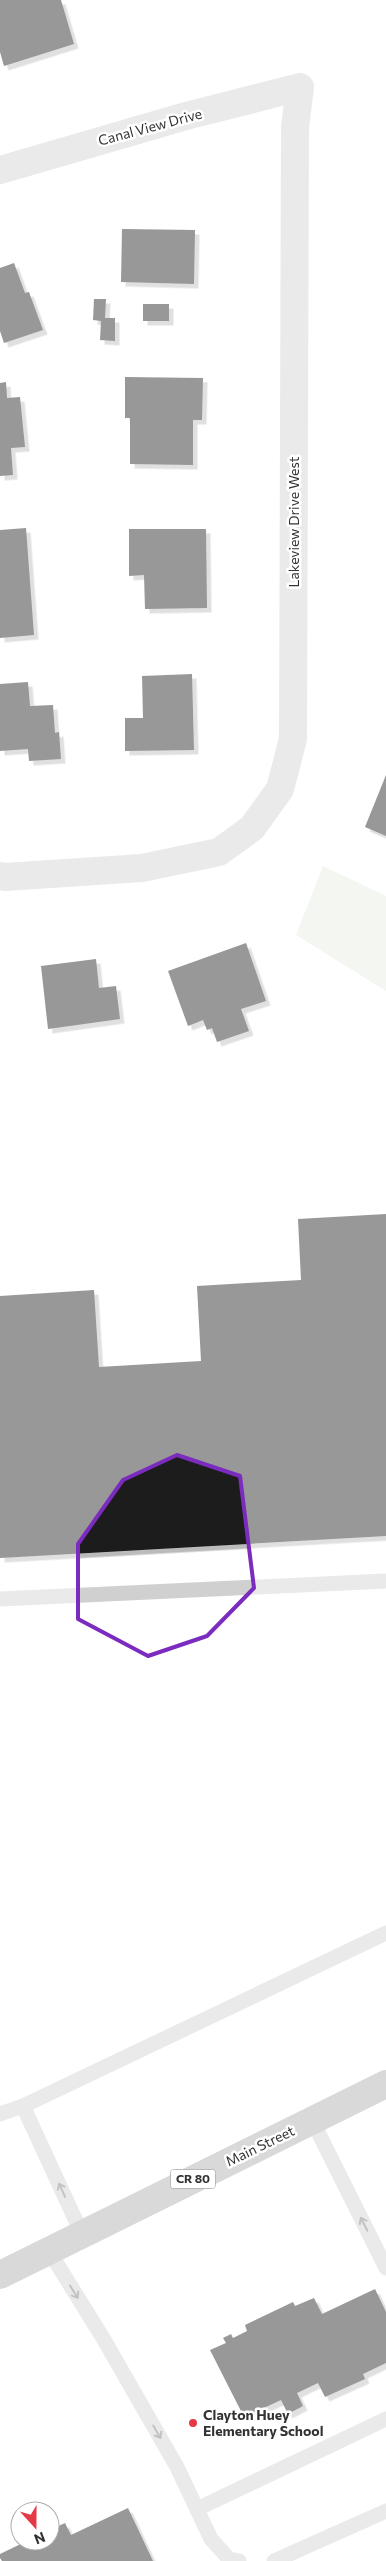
<svg xmlns="http://www.w3.org/2000/svg" width="386" height="2561" font-family="Commissioner,sans-serif">
<defs>
<filter id="shadow"><feDropShadow dx="4.5" dy="4.5" stdDeviation="0" flood-color="#0004"/></filter>
</defs>
<rect width="100%" height="100%" fill="#fff"/>
<!-- green -->
<path fill="#e6ecdf" d="M 323,866 L 386,896 L 386,991 L 296,935 Z"/>
<!-- building -->
<g fill="#1a1a1a" filter="url(#shadow)">
<path d="M 0,0 L 61,0 L 74,44 L 4,66 L 0,52 Z"/>
<path d="M 122,229 L 195,230 L 194,284 L 121,282 Z"/>
<path d="M 14,263 L 25,293 L 29,292 L 43,330 L 4,343 L 0,331 L 0,268 Z"/>
<path d="M 94,299 L 106,299 L 105,318 L 115,318 L 115,341 L 100,340 L 101,321 L 93,320 Z"/>
<rect x="143" y="304" width="26" height="17"/>
<path d="M 125,377 L 203,378 L 202,420 L 193,420 L 193,465 L 130,464 L 130,418 L 125,418 Z"/>
<path d="M 6,382 L 7,398 L 20,397 L 25,447 L 11,448 L 13,475 L 0,476 L 0,383 Z"/>
<path d="M 26,528 L 34,635 L 0,638 L 0,530 Z"/>
<path d="M 129,529 L 206,529 L 207,608 L 145,609 L 144,575 L 129,576 Z"/>
<path d="M 192,674 L 194,750 L 125,751 L 125,718 L 143,718 L 142,676 Z"/>
<path d="M 28,682 L 30,706 L 53,705 L 55,733 L 59,732 L 61,759 L 29,761 L 28,749 L 0,751 L 0,684 Z"/>
<path d="M 386,775 L 386,836 L 365,827 Z"/>
<path d="M 246,943 L 266,1001 L 241,1009 L 249,1031 L 217,1042 L 212,1028 L 207,1030 L 203,1020 L 188,1026 L 168,971 Z"/>
<path d="M 96,959 L 99,988 L 116,986 L 120,1019 L 48,1029 L 41,966 Z"/>
<path d="M 386,1214 L 386,1536 L 0,1558 L 0,1296 L 94,1290 L 99,1367 L 201,1361 L 197,1286 L 301,1280 L 298,1219 Z"/>
<path d="M 375,2289 L 386,2312 L 386,2363 L 363,2374 L 365,2379 L 325,2397 L 318,2383 L 297,2393 L 303,2406 L 288,2414 L 281,2400 L 244,2417 L 210,2350 L 226,2343 L 223,2338 L 231,2334 L 233,2338 L 247,2331 L 245,2325 L 293,2302 L 295,2306 L 314,2298 L 322,2314 Z"/>
<path d="M 128,2508 L 153,2561 L 2,2561 L 0,2558 L 0,2554 L 27,2541 L 50,2541 L 50,2530 L 65,2523 L 71,2535 Z"/>
</g>
<g fill="none" stroke-linecap="round" stroke-linejoin="round">
<!-- service -->
<g stroke="#d0d0d0" stroke-width="15">
<path d="M 0,1599 L 386,1581"/>
<path d="M 23,2106 L 82,2234"/>
<path d="M 0,2114 L 23,2106 L 386,1933"/>
<path d="M 312,2120 L 386,2268"/>
<path d="M 49,2251 L 103,2338 L 177,2467 L 211,2539 L 229,2559 L 239,2561"/>
<path d="M 197,2509 L 386,2419"/>
<path d="M 274,2561 L 386,2511"/>
</g>
<!-- minor -->
<path stroke="#d0d0d0" stroke-width="28" d="M 0,170 L 186,116 L 300,87 L 295,127 L 293,739 L 280,789 L 252,828 L 219,852 L 142,868 L 5,877 L 0,876"/>
<!-- primary -->
<path stroke="#ababab" stroke-width="28" d="M 0,2275 L 386,2084"/>
</g>
<!-- one-way arrows -->
<defs><path id="oneway-shaft" d="M-6 0H5M1.5-3L5.5 0L1.5 3" fill="none" stroke-width="1.6" stroke-linecap="round" stroke-linejoin="round" transform="scale(1.25)"/></defs>
<g stroke="#7a7a7a">
<use href="#oneway-shaft" transform="translate(62 2190) rotate(-114)"/>
<use href="#oneway-shaft" transform="translate(364 2224) rotate(-117)"/>
<use href="#oneway-shaft" transform="translate(74 2292) rotate(58)"/>
<use href="#oneway-shaft" transform="translate(157 2432) rotate(60)"/>
</g>
<!-- marked area -->
<path d="M0 0H386V2561H0ZM 177,1455 L 240,1476 L 254,1588 L 207,1636 L 148,1656 L 78,1619 L 78,1544 L 123,1480 Z" fill="#fff" fill-opacity=".55" fill-rule="evenodd"/>
<path fill="none" stroke="#7b2cbf" stroke-width="4" stroke-linejoin="round" d="M 177,1455 L 240,1476 L 254,1588 L 207,1636 L 148,1656 L 78,1619 L 78,1544 L 123,1480 Z"/>
<!-- markers -->
<circle fill="#e63946" stroke="#fff" stroke-width="2" cx="193" cy="2423" r="5"/>
<g text-anchor="middle" stroke-width="5" stroke-linejoin="round" paint-order="stroke">
<!-- shield labels -->
<rect fill="#fff" stroke="#707070" stroke-width="1" x="170.5" y="2169.5" width="45" height="19" rx="4"/>
<g font-size="12" font-weight="bold" fill="#333">
<text x="193" y="2183">CR 80</text>
</g>
<!-- street labels -->
<g font-size="14" fill="#333" stroke="#fff">
<text transform="translate(150 127) rotate(-15)" y="5">Canal View Drive</text>
<text transform="translate(294 522) rotate(-90)" y="5">Lakeview Drive West</text>
<text transform="translate(260 2146) rotate(-26)" y="5">Main Street</text>
</g>
<!-- poi labels -->
<g font-size="14" font-weight="bold" fill="#333" stroke="#fff" text-anchor="start">
<text x="203" y="2420">Clayton Huey<tspan x="203" dy="16">Elementary School</tspan></text>
</g>
</g>
<!-- north arrow -->
<g transform="translate(35 2526) rotate(159)"><circle r="24" fill="#ffffff" stroke="#adadad"/>
<path d="M0-4L9 19L0 12L-9 19Z" fill="#e63946"/>
<text y="-8" font-size="14" font-weight="bold" text-anchor="middle" fill="#333333">N</text>
</g>
</svg>
